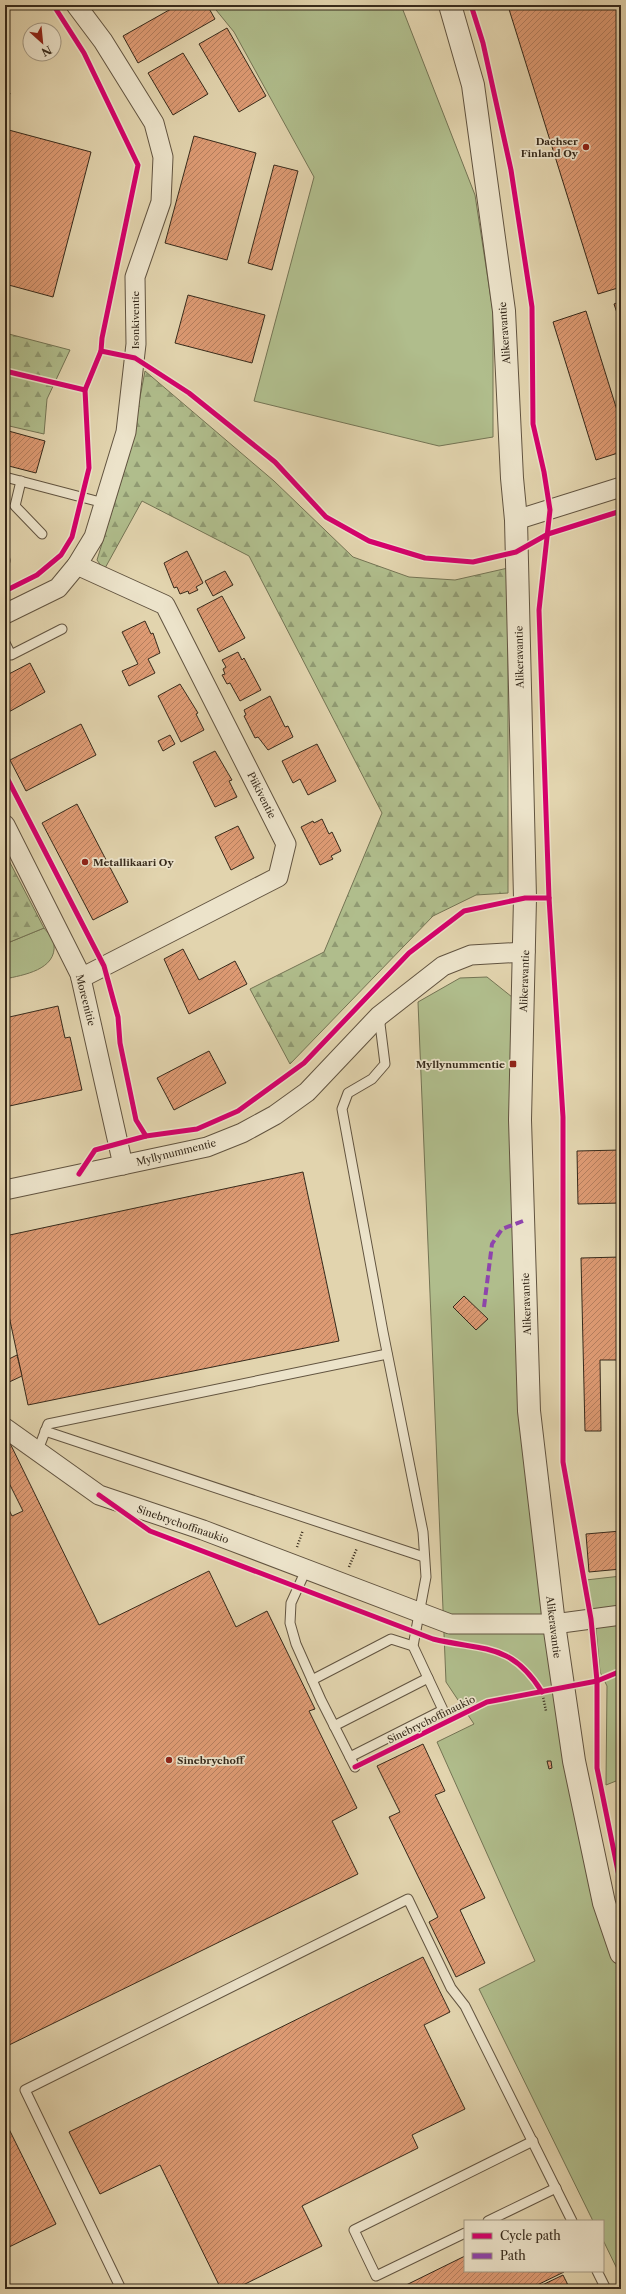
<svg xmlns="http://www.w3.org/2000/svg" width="626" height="2294" font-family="'Libre Caslon Text',serif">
<defs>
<pattern id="forest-firs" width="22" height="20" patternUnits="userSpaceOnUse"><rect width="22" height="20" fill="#b0bd8c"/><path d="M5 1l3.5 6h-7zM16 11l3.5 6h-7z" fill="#909a72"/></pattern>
<pattern id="building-hatch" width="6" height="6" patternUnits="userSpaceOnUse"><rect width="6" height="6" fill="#dd9a73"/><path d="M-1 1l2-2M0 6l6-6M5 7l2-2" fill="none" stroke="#b47e5e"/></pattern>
</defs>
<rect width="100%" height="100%" fill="#e2d4ae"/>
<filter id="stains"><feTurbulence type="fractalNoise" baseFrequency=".005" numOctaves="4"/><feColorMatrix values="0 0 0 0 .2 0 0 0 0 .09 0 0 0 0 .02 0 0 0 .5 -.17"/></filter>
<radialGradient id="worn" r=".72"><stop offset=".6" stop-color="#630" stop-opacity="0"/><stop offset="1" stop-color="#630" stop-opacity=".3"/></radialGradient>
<!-- green -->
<g fill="#b0bd8c" stroke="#747454">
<path d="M 212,5 L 401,5 L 475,195 L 493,312 L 493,437 L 439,446 L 254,401 L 314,177 L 234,32 Z"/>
<path d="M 44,928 C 47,932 54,939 54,944 C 57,970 23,975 5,979 L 5,944 Z"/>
<path d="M 487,977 L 512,997 L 510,1124 L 544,1544 L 621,1953 L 621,2277 L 603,2240 L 603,2221 L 593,2221 L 479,1989 L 535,1961 L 437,1742 L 474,1724 L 446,1682 L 418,1002 L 460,978 Z"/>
<path d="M 621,1576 L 621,1779 L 606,1785 L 607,1686 L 600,1672 L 595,1618 L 586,1580 Z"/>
</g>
<!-- forest -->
<g fill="url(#forest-firs)" stroke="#747454">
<path d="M 5,333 L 70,350 L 47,399 L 44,434 L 5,425 Z"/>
<path d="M 145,371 L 274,481 L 353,557 L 409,577 L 455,580 L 508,568 L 508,893 L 476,895 L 433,916 L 290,1064 L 250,989 L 324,952 L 382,813 L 249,556 L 142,501 L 104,570 L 97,560 L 129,455 Z"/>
<path d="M 5,853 L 44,928 L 5,944 Z"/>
</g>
<!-- building -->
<g fill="url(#building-hatch)" stroke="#372a1b">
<path d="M 178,5 L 207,5 L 215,19 L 138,63 L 123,36 Z"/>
<path d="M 512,5 L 621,5 L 621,287 L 598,294 L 508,6 Z"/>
<path d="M 227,28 L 266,96 L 239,112 L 199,44 Z"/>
<path d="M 183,53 L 208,94 L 173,115 L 148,73 Z"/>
<path d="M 5,92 L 10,93 L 5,110 Z"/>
<path d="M 5,129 L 91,152 L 53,297 L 5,284 Z"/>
<path d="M 194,136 L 256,153 L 227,260 L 165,243 Z"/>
<path d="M 274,165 L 298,171 L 272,270 L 248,263 Z"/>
<path d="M 188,295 L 265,315 L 252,363 L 175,343 Z"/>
<path d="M 621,301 L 621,325 L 614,304 Z"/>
<path d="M 586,311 L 621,423 L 621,452 L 596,460 L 553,322 Z"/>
<path d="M 5,430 L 45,441 L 36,473 L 5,465 Z"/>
<path d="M 187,551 L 203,583 L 196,587 L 198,590 L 189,594 L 188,591 L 180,594 L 177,587 L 174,588 L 164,563 Z"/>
<path d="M 225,571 L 233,585 L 213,596 L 205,581 Z"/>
<path d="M 222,596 L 245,638 L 219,652 L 197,609 Z"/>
<path d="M 145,621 L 151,634 L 153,633 L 160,653 L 148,659 L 155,673 L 129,686 L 122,671 L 138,664 L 122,632 Z"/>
<path d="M 238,652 L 242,660 L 244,658 L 261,690 L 240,701 L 230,683 L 227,684 L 222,675 L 225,674 L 223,669 L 226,667 L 222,660 Z"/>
<path d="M 30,663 L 45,692 L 5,714 L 5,676 Z"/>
<path d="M 180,684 L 198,713 L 196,714 L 204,730 L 181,742 L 158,696 Z"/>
<path d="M 270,696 L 285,727 L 288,726 L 293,737 L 268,750 L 258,737 L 255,738 L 244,716 L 246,715 L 244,710 Z"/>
<path d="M 81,724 L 96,755 L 26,791 L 10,760 Z"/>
<path d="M 170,735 L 175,744 L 163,751 L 158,741 Z"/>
<path d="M 317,744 L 336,781 L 308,795 L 300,779 L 293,783 L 282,761 Z"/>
<path d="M 215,751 L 232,780 L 229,781 L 237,797 L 215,807 L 193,762 Z"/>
<path d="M 77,804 L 128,902 L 93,920 L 42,823 Z"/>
<path d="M 322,819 L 329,834 L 332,832 L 341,851 L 331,856 L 333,859 L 320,865 L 301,827 L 313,821 L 314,823 Z"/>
<path d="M 238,826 L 254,858 L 231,870 L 215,837 Z"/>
<path d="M 183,949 L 199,980 L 235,961 L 247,984 L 189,1014 L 164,959 Z"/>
<path d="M 58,1006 L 65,1038 L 70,1037 L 82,1090 L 5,1107 L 5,1018 Z"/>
<path d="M 209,1051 L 226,1083 L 174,1110 L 157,1078 Z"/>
<path d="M 621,1150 L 621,1203 L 578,1204 L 577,1151 Z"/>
<path d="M 303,1172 L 339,1341 L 28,1405 L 5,1297 L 5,1236 Z"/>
<path d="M 621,1257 L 621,1360 L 600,1360 L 601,1431 L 585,1431 L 581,1258 Z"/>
<path d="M 464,1296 L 488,1319 L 476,1330 L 453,1307 Z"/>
<path d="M 17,1355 L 22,1376 L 5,1384 L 5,1361 Z"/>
<path d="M 5,1433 L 99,1625 L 209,1571 L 236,1627 L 267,1611 L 315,1709 L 309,1711 L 357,1808 L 332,1821 L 358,1874 L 5,2047 L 5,1502 L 12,1516 L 23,1511 L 5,1475 Z"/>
<path d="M 621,1531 L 621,1569 L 589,1572 L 586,1534 Z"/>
<path d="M 423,1744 L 445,1791 L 435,1795 L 485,1898 L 460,1910 L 485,1963 L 456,1977 L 429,1922 L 438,1917 L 389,1817 L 400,1812 L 377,1766 Z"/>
<path d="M 547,1761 L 551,1761 L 552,1768 L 549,1769 Z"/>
<path d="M 423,1957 L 450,2012 L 424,2025 L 465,2109 L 412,2135 L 418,2148 L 302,2206 L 322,2246 L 235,2289 L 221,2289 L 160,2165 L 100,2194 L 69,2132 Z"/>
<path d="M 5,2121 L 56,2224 L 5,2249 Z"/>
<path d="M 465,2256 L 465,2271 L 564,2272 L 529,2289 L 398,2289 Z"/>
<path d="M 563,2275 L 570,2289 L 534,2289 Z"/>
</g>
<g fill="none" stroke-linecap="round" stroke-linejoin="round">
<defs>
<g id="service">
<path d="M 5,477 L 104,503"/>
<path d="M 21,481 L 15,506 L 42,534"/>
<path d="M 5,561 L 5,560"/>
<path d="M 5,643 L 11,655 L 62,629"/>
<path d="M 45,1431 L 424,1557"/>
<path d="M 38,1450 L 48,1424 L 387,1354"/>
<path d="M 306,1570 L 291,1603 L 290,1623 L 296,1644 L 321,1700 L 355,1767"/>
<path d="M 312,1680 L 391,1639 L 413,1646"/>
<path d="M 334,1726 L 428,1678"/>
<path d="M 350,1757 L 443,1710 L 413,1646 L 426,1577 L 423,1532 L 383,1332 L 342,1109 L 348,1093 L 372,1079 L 385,1064 L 379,1016"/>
<path d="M 488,2221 L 556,2188"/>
<path d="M 465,2233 L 376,2276 L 354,2230 L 533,2141"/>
<path d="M 597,2271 L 606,2289"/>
<path d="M 121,2289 L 25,2090 L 408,1899 L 451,1988 L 465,2006 L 572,2221"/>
</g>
<g id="minor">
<path d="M 516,520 L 621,487"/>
<path d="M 77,565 L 165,605 L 286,844 L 278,877 L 81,978"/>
<path d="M 5,614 L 58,588 L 77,565 L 94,537 L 126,432 L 136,344 L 135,277 L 161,202 L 163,157 L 154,123 L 103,41 L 76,5"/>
<path d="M 5,825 L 80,974 L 123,1165"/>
<path d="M 5,1190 L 207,1147 L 242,1133 L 275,1115 L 307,1092 L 379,1016 L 443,966 L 471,955 L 525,952"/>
<path d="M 5,1428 L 99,1495 L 203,1530 L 450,1624 L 554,1624 L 621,1615"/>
</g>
<path id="tertiary" d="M 450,5 L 473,85 L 504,311 L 512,478 L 516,520 L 525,898 L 520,1120 L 529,1411 L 554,1624 L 574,1761 L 604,1903 L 621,1953"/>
</defs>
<!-- service casing -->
<use href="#service" stroke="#625440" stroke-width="11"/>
<!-- minor casing -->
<use href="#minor" stroke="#625440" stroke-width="21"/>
<!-- tertiary casing -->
<use href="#tertiary" stroke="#625440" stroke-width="24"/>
<!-- path -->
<g stroke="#372a1b" stroke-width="2.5" stroke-dasharray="1 2" stroke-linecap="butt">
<path d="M 297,1547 L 303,1530"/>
<path d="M 349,1567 L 357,1548"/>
<path d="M 542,1692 L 546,1711"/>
</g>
<!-- service -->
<use href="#service" stroke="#ece3ca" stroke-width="9"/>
<!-- minor -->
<use href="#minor" stroke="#ece3ca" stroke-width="19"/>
<!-- tertiary -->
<use href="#tertiary" stroke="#ece3ca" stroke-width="22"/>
<!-- quiet -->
<path stroke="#8e44ad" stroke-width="4" stroke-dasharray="8 4" stroke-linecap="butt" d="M 484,1307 L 492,1244 L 502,1229 L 523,1221"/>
<defs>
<g id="cycleway">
<path d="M 471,5 L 483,43 L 511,170 L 532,307 L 533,424 L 544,472 L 550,510 L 539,610 L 549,898 L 563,1117 L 563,1462 L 591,1619 L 597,1681 L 597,1768 L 621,1886"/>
<path d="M 101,351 L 135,358 L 189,393 L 275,462 L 326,517 L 369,541 L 425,558 L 473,562 L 516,552 L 548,534 L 621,511"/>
<path d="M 5,371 L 85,390"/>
<path d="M 5,591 L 37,575 L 61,555 L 72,537 L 89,468 L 85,390 L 101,351 L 102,338 L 138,165 L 84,53 L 54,6 L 49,5"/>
<path d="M 5,774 L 104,966 L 118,1017 L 120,1043 L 136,1120 L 146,1136"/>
<path d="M 79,1174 L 95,1150 L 146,1136 L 197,1129 L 238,1111 L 304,1063 L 409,953 L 464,911 L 525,898 L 549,898"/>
<path d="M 99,1495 L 150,1531 L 433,1639 C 483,1651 511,1642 542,1692"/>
<path d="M 355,1767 L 487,1702 L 597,1681 L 621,1671"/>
</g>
</defs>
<!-- cycleway casing -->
<use href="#cycleway" stroke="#ece3ca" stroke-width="8"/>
<!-- cycleway -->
<use href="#cycleway" stroke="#d6006c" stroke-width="5"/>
</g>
<!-- markers -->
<g fill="#8f2418" stroke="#ece3ca" stroke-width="1.5">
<circle cx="586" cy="147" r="4"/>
<circle cx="85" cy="862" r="4"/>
<rect x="509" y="1060" width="8" height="8" rx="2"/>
<circle cx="169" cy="1760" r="4"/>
</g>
<g text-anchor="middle" stroke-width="3.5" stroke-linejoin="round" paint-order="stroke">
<!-- poi labels -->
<g font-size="10" font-weight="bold" fill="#372a1b" stroke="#ece3ca" text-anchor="end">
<text x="578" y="145">Dachser<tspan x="578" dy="12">Finland Oy</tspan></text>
<text x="93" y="866" text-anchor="start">Metallikaari Oy</text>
<text x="505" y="1068">Myllynummentie</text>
<text x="177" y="1764" text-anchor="start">Sinebrychoff</text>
</g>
<!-- street labels -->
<g font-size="10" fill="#372a1b" stroke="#ece3ca">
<text transform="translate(135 320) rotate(-90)" y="4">Isonkiventie</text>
<text transform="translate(504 333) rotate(-94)" y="4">Alikeravantie</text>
<text transform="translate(519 657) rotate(-91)" y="4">Alikeravantie</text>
<text transform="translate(262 795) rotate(63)" y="4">Piikiventie</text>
<text transform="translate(524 981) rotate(-88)" y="4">Alikeravantie</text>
<text transform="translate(86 1000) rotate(76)" y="4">Moreenitie</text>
<text transform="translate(176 1152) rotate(-14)" y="4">Myllynummentie</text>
<text transform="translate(526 1304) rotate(-92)" y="4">Alikeravantie</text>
<text transform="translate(183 1524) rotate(19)" y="4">Sinebrychoffinaukio</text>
<text transform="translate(554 1627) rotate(83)" y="4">Alikeravantie</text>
<text transform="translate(431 1719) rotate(-26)" y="4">Sinebrychoffinaukio</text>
</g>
</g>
<!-- margin -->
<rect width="626" height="2294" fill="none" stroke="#e2d4ae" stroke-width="20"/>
<rect x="6" y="6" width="614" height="2282" fill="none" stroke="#372a1b" stroke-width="2"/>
<rect x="10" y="10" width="606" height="2274" fill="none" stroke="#372a1b"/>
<!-- legend -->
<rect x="464" y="2220" width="140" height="52" fill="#ece3ca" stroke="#a49984"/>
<rect x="472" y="2233" width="20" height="6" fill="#d6006c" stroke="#a49984"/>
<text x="500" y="2240" font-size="12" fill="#372a1b">Cycle path</text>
<rect x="472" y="2253" width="20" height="6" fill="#8e44ad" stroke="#a49984"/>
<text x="500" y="2260" font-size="12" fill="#372a1b">Path</text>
<!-- north arrow -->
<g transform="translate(42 42) rotate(153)"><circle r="19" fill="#ece3ca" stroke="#a49984"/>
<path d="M0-3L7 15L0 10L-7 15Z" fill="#8f2418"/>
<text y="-6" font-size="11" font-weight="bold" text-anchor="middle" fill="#372a1b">N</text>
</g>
<rect width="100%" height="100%" filter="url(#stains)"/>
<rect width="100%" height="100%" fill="url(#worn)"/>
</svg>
